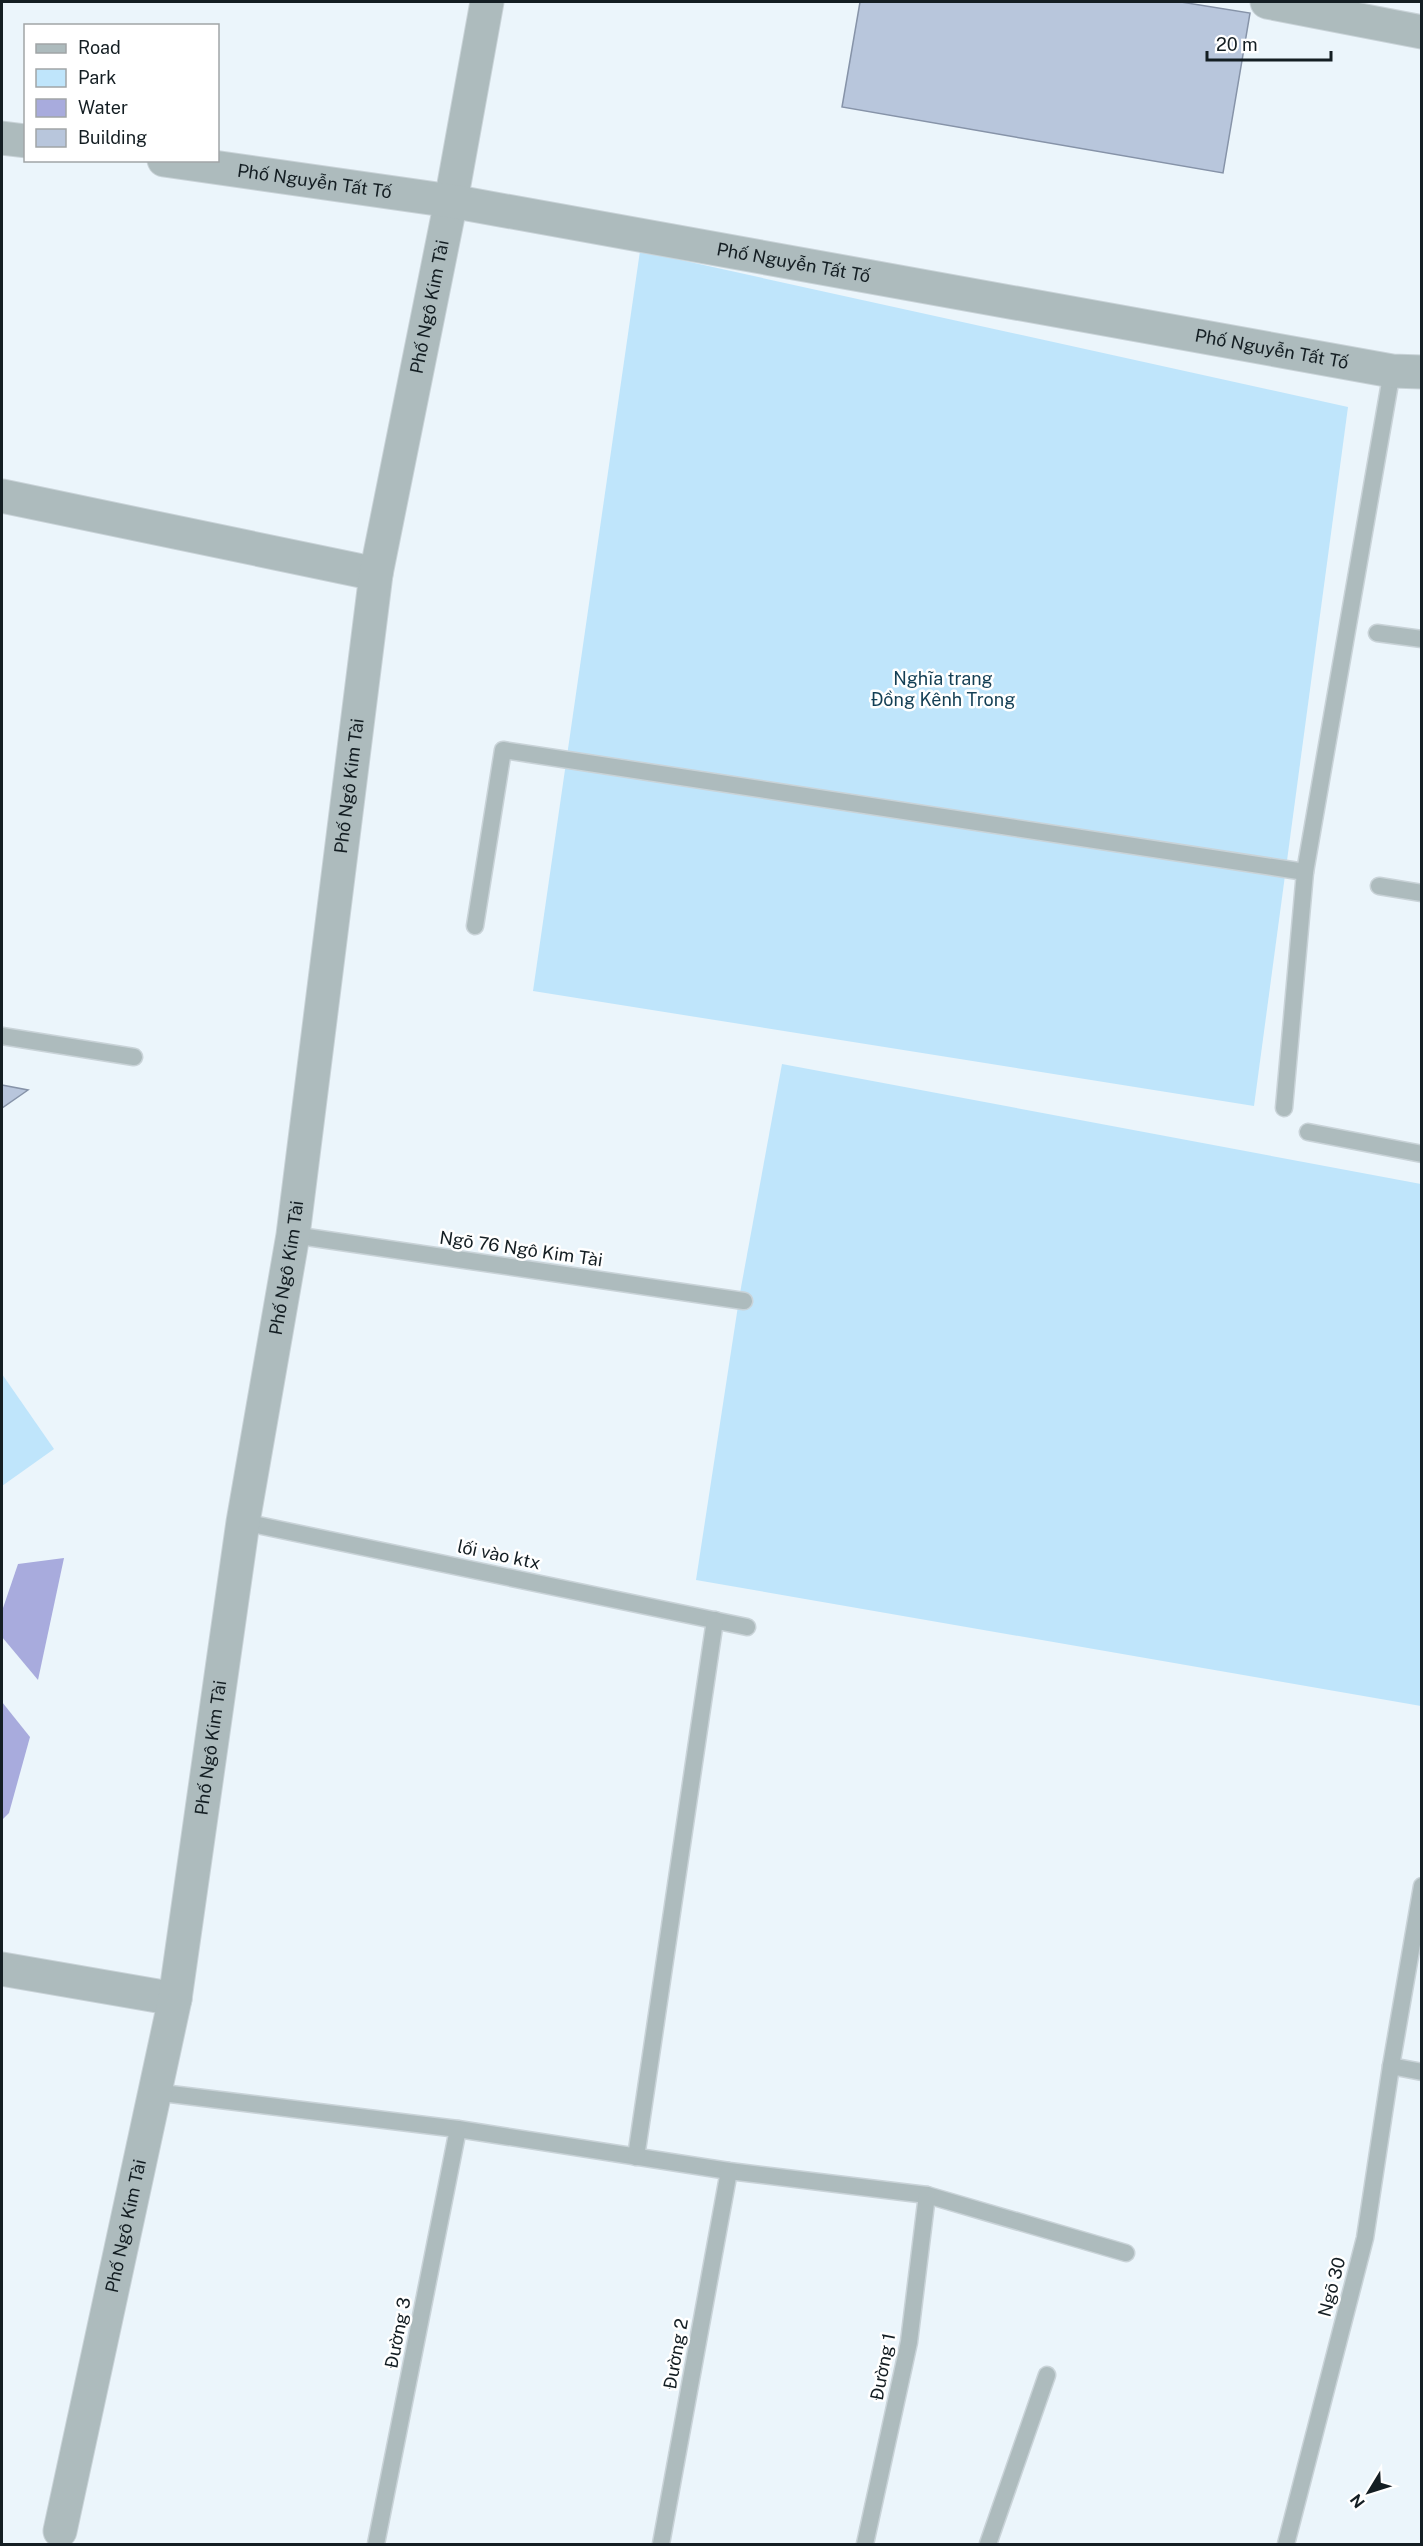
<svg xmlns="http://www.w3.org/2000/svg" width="1423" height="2546" font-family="'Public Sans',sans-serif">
<rect width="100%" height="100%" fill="#ebf5fb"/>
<!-- green -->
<g fill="#bfe5fb">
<path d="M 640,251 L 1348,407 L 1254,1106 L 533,991 Z"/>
<path d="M 782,1064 L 1421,1184 L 1421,1706 L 696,1580 L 740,1293 Z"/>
<path d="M 2,1374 L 54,1449 L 2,1486 Z"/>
</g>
<!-- water -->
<g fill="#a8abdd">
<path d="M 64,1558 L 38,1680 L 2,1637 L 2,1611 L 18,1564 Z"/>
<path d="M 2,1702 L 30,1737 L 9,1813 L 2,1820 Z"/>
</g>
<!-- building -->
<g fill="#b8c6dc" stroke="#8693a8" stroke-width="1.5">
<path d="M 860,2 L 1181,2 L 1250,13 L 1223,173 L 842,107 Z"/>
<path d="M 2,1085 L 28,1090 L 2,1108 Z"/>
</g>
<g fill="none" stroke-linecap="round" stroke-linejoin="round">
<defs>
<g id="service">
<path d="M 1377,633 L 1422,639"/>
<path d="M 1379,886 L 1422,893"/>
<path d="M 475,926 L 503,750 L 1305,872"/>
<path d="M 2,1036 L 134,1057"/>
<path d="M 1284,1108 L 1305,872 L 1392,371"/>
<path d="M 1308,1132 L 1422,1154"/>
<path d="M 293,1235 L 744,1301"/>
<path d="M 243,1522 L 747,1627"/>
<path d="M 1391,2066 L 1422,1886"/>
<path d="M 154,2092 L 458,2129 L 729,2171 L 927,2195 L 1126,2253"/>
<path d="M 636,2157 L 715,1620"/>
<path d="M 376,2544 L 458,2129"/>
<path d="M 661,2544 L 729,2171"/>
<path d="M 865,2544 L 909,2342 L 927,2195"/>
<path d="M 988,2544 L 1047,2375"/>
<path d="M 1286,2544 L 1365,2238 L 1391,2066 L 1422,2072"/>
</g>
<g id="minor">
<path d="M 1267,2 L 1422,32"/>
<path d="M 2,496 L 376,574"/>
<path d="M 2,1969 L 175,1999"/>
<path id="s1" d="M 60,2531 L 175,1999 L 243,1522 L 293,1235 L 376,574 L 451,201 L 487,2"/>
</g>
<g id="tertiary">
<path d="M 2,138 L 26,141"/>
<path id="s2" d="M 164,160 L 451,201 L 1392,371 L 1422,372"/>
</g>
</defs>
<!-- service casing -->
<use href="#service" stroke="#c9d3d8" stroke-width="19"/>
<!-- minor casing -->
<use href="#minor" stroke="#c9d3d8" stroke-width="35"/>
<!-- tertiary casing -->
<use href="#tertiary" stroke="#c9d3d8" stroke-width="35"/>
<!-- service -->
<use href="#service" stroke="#adbbbd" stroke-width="16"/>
<!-- minor -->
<use href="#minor" stroke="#adbbbd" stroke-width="33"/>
<!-- tertiary -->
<use href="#tertiary" stroke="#adbbbd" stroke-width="33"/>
</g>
<g text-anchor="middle" stroke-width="5" stroke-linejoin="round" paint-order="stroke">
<!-- street labels -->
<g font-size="18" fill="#141e23" stroke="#fff">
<text dy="6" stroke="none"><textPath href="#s2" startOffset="152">Phố Nguyễn Tất Tố</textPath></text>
<text dy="6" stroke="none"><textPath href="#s2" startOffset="638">Phố Nguyễn Tất Tố</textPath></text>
<text dy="6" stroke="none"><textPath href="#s1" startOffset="2256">Phố Ngô Kim Tài</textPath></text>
<text dy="6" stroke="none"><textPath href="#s2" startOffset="1124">Phố Nguyễn Tất Tố</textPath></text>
<text dy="6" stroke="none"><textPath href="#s1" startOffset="1770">Phố Ngô Kim Tài</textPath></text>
<text transform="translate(521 1249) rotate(8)" y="6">Ngõ 76 Ngô Kim Tài</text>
<text dy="6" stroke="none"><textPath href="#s1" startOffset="1284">Phố Ngô Kim Tài</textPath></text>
<text transform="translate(499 1555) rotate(12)" y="6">lối vào ktx</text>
<text dy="6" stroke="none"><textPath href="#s1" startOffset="798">Phố Ngô Kim Tài</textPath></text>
<text dy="6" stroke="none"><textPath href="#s1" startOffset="312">Phố Ngô Kim Tài</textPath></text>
<text transform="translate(1332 2287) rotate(-75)" y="6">Ngõ 30</text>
<text transform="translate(398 2333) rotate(-79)" y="6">Đường 3</text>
<text transform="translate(676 2354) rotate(-80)" y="6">Đường 2</text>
<text transform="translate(883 2367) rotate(-79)" y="6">Đường 1</text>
</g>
<!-- park labels -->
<g font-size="18" fill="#133f55" stroke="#fff">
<text x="943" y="685">Nghĩa trang<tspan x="943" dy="21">Đồng Kênh Trong</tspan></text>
</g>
</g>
<!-- border -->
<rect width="1423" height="2546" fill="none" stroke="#141e23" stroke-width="6"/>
<!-- legend -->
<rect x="24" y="24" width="195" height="138" fill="#ffffff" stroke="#a1a5a7" stroke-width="1.5"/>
<rect x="36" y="44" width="30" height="9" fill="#adbbbd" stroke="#a1a5a7" stroke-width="1.5"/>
<text x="78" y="54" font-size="18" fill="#141e23">Road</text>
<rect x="36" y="69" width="30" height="18" fill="#bfe5fb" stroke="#a1a5a7" stroke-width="1.5"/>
<text x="78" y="84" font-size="18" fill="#141e23">Park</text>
<rect x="36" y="99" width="30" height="18" fill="#a8abdd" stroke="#a1a5a7" stroke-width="1.5"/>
<text x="78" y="114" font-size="18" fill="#141e23">Water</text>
<rect x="36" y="129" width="30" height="18" fill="#b8c6dc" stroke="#a1a5a7" stroke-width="1.5"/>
<text x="78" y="144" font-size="18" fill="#141e23">Building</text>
<!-- north arrow -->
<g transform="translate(1369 2492) rotate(232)" stroke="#ffffff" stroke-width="4.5" paint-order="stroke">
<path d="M0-4.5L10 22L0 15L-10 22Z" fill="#141e23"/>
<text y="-9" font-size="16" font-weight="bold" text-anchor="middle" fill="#141e23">N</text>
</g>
<!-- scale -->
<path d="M1207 51v9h124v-9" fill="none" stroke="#141e23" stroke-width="3"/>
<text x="1216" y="51" font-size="18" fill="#141e23" stroke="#ffffff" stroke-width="4.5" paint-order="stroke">20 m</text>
</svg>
